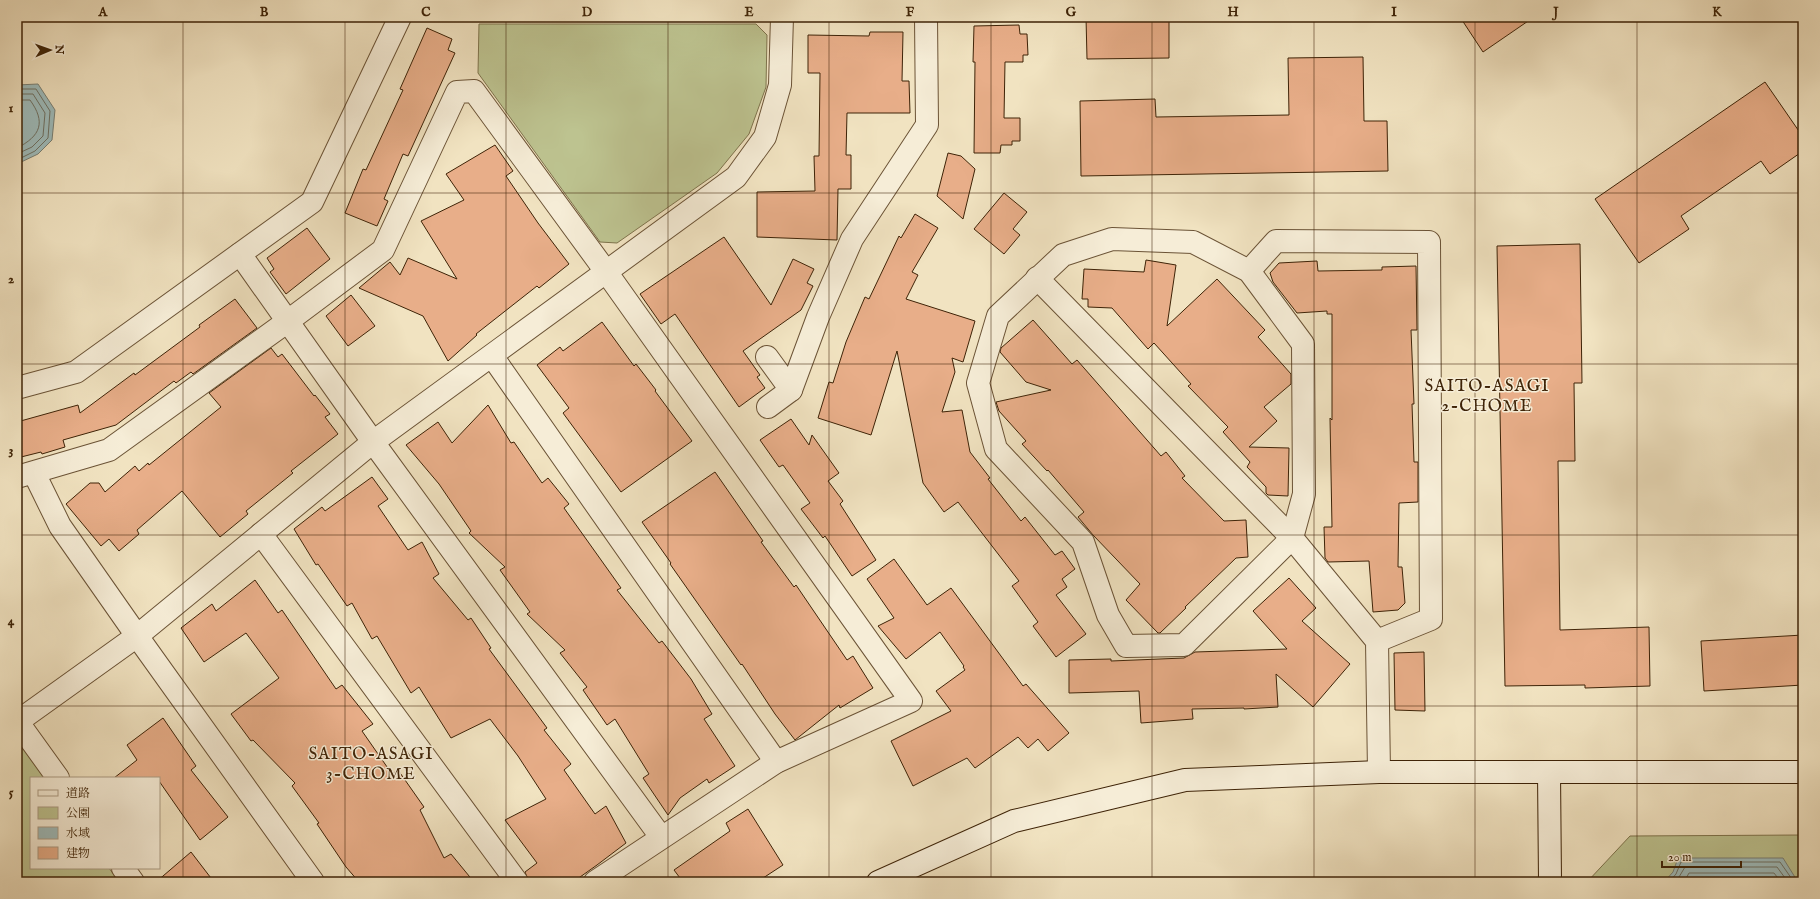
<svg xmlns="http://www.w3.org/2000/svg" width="1820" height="899" font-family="'IM FELL English','Noto Serif JP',serif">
<rect width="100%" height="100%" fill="#f1e3c1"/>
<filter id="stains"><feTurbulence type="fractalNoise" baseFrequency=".005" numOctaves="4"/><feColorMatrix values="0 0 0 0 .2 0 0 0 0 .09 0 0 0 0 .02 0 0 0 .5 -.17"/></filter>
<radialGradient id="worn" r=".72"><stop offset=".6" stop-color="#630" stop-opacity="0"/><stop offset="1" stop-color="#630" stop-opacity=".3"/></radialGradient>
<!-- green -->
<g fill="#bdc390" stroke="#7e734c">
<path d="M 479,24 L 756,24 L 767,35 L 766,87 L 749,134 L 717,173 L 617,243 L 600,242 L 478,73 Z"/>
<path d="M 17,748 L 24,749 L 45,778 L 31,778 L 31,868 L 109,868 L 119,882 L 17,882 Z"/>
<path d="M 1803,835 L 1803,882 L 1587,882 L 1630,836 Z"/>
</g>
<!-- water -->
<g fill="#9ebcbc" stroke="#787f74">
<path d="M 38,84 L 55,110 L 52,140 L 38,154 L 17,164 L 17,85 Z"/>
<path d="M 1678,858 L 1783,858 L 1798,882 L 1664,882 L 1673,872 Z"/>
</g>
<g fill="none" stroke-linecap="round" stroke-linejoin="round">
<!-- shore -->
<g stroke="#6e7062" stroke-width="1">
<path d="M 17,89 L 36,89 L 50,111 L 48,138 L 35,151 L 17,160"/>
<path d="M 17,94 L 33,94 L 45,113 L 43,136 L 32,147 L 17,154"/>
<path d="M 17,100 L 30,100 C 46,122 41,136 17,148"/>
<path d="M 1669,882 L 1676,874 L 1681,862 L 1780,862 L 1794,882"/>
<path d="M 1676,882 L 1685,867 L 1777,867 L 1788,882"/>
<path d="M 1684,882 L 1689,873 L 1774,873 L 1781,882"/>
</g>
</g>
<!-- building -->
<g fill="#e8ae89" stroke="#3e2307">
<path d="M 1086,17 L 1169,17 L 1169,58 L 1087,59 Z"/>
<path d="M 1460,17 L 1534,17 L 1483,52 Z"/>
<path d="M 1019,25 L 1020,34 L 1027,34 L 1028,55 L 1023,55 L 1023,62 L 1005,62 L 1004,118 L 1020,118 L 1020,141 L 1012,141 L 1012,145 L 1001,145 L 1000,153 L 974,153 L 975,62 L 973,62 L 974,26 Z"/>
<path d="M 427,28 L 452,39 L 448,50 L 455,53 L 408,156 L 403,154 L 384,199 L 388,201 L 377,226 L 345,213 L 363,169 L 366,170 L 403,90 L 400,89 Z"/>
<path d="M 870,32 L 903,32 L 902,81 L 909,81 L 910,113 L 847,113 L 846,155 L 851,155 L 851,189 L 838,189 L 837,240 L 757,237 L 757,192 L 815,191 L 814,156 L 819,156 L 820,73 L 808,73 L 808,35 L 869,36 Z"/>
<path d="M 1363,57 L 1364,121 L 1387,121 L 1388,171 L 1081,176 L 1080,101 L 1155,99 L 1156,117 L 1289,115 L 1288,58 Z"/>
<path d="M 1765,82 L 1803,137 L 1803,151 L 1770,174 L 1761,161 L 1681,216 L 1689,229 L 1639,263 L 1595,199 Z"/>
<path d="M 495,145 L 513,171 L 506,176 L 538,223 L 569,264 L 539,288 L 537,286 L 476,334 L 477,335 L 448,361 L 423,316 L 359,288 L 390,262 L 400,275 L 408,258 L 457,279 L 421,221 L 464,200 L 446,174 Z"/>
<path d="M 948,153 L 961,156 L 975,169 L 963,219 L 937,196 Z"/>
<path d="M 1004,193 L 1027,212 L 1013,229 L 1020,235 L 1004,254 L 974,229 Z"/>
<path d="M 915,214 L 938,228 L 912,272 L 918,275 L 906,299 L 975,321 L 963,362 L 952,358 L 955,372 L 942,412 L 962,410 L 970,452 L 990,478 L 988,479 L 1021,521 L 1025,517 L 1055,555 L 1062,551 L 1075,569 L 1062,579 L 1067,587 L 1056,595 L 1086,634 L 1056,657 L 1033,626 L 1038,622 L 1012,586 L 1019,581 L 958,502 L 944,512 L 923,483 L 897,351 L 871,435 L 818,418 L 829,382 L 833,383 L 846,342 L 865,297 L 869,299 L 899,236 L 901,238 Z"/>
<path d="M 307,228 L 330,259 L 286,294 L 270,272 L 274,269 L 267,258 Z"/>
<path d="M 724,237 L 771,305 L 793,259 L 814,269 L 807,283 L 813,286 L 801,310 L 743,351 L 760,375 L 757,377 L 765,388 L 739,407 L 675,314 L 661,324 L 640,294 Z"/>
<path d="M 1580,244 L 1582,383 L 1574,383 L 1575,461 L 1558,461 L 1560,630 L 1649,627 L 1650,686 L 1585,688 L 1585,685 L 1505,686 L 1497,246 Z"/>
<path d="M 1146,260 L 1176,265 L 1167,326 L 1217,279 L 1265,330 L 1258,337 L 1291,374 L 1291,384 L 1264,407 L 1277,421 L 1249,447 L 1289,448 L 1288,496 L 1268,495 L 1266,493 L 1266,487 L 1247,467 L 1250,462 L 1223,432 L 1228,427 L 1188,386 L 1191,384 L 1154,343 L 1148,349 L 1112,308 L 1088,307 L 1088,299 L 1082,299 L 1084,269 L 1144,272 Z"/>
<path d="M 1317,261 L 1318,271 L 1382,270 L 1382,267 L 1416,266 L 1417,330 L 1411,330 L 1414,404 L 1412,404 L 1414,462 L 1418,462 L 1418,502 L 1399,503 L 1398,567 L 1402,567 L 1405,603 L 1398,610 L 1373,612 L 1369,561 L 1328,562 L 1325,558 L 1324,527 L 1332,527 L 1330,418 L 1332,420 L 1332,314 L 1327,314 L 1327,311 L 1297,313 L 1273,282 L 1270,273 L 1279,263 Z"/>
<path d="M 351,295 L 375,326 L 348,346 L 326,316 Z"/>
<path d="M 235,299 L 257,328 L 193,374 L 191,372 L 176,383 L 174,381 L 116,425 L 63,440 L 65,447 L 42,454 L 41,452 L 17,458 L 17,422 L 78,405 L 80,413 L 134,373 L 135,375 L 200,327 L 199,325 Z"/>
<path d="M 1033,320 L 1072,364 L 1077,360 L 1161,456 L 1166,452 L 1185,476 L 1182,478 L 1224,521 L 1246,520 L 1248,557 L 1236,558 L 1185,607 L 1186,608 L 1160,633 L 1158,633 L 1126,600 L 1140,584 L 1093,535 L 1078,517 L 1084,512 L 1048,470 L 1047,471 L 1022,444 L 1026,441 L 999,411 L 996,402 L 1051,390 L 1026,382 L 1000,352 L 1001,348 Z"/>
<path d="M 602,322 L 634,366 L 636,364 L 656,390 L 655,391 L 692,441 L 621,492 L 563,413 L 569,408 L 537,365 L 560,347 L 563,351 Z"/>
<path d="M 271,348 L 278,357 L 282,354 L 314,396 L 315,395 L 330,414 L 325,417 L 338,434 L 291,471 L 293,473 L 246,511 L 248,514 L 220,537 L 182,491 L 137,530 L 139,534 L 119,551 L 109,539 L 101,546 L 66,504 L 90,483 L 99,483 L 105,492 L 135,466 L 139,471 L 148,463 L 149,465 L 221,407 L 209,393 Z"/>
<path d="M 488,405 L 511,443 L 514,442 L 542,483 L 548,478 L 569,504 L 564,508 L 621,588 L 617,590 L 659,643 L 662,641 L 691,679 L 712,714 L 704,719 L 735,766 L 709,783 L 707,779 L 680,798 L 668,815 L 643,778 L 649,774 L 615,719 L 607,725 L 583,690 L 587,687 L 560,653 L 565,650 L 527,614 L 530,612 L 500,570 L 505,567 L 469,533 L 471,531 L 439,484 L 406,445 L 438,422 L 452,443 Z"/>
<path d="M 791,419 L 809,445 L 812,435 L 839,473 L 828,481 L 843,501 L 840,504 L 876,560 L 852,576 L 825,536 L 823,538 L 801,509 L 810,503 L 783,465 L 779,467 L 760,440 Z"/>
<path d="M 715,472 L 763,541 L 761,542 L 794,587 L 796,585 L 847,660 L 853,656 L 873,688 L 840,708 L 839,705 L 795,740 L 775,714 L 742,664 L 741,665 L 670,564 L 671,563 L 642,522 Z"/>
<path d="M 372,477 L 388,499 L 378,506 L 408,550 L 422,542 L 439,574 L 433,578 L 468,620 L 471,618 L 491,648 L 489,649 L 547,728 L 544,730 L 571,764 L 564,770 L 595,814 L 606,806 L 626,843 L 597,865 L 573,882 L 529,882 L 525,872 L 537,863 L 505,820 L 546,799 L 518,756 L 490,719 L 451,738 L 419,687 L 411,693 L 377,636 L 372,639 L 352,603 L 347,606 L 318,564 L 316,565 L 294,529 L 322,507 L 325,511 Z"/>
<path d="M 894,559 L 927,605 L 951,588 L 1023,686 L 1026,684 L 1069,733 L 1048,751 L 1038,739 L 1028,748 L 1018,737 L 975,768 L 967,758 L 913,786 L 891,741 L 951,711 L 936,691 L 965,670 L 963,667 L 964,666 L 940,632 L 906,659 L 878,626 L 894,618 L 867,579 Z"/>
<path d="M 1289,578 L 1316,608 L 1302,621 L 1350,664 L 1313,707 L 1276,674 L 1278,707 L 1244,709 L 1244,708 L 1192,709 L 1193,719 L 1141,723 L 1139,691 L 1069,693 L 1069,660 L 1111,659 L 1111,661 L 1184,658 L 1195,652 L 1287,649 L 1253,611 Z"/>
<path d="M 255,580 L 278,613 L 282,610 L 336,689 L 342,685 L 373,724 L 362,731 L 392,774 L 398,770 L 424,807 L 420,810 L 444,858 L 451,854 L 474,882 L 359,882 L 346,867 L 317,824 L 319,823 L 292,786 L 295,783 L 253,740 L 251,741 L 231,714 L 279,678 L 246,633 L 204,662 L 181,628 L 212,604 L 216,611 Z"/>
<path d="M 1803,635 L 1803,685 L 1704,691 L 1701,641 Z"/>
<path d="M 1424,652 L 1425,711 L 1395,710 L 1394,653 Z"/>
<path d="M 163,718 L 196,766 L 191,770 L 228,817 L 200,840 L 159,781 L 159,778 L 114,778 L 137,760 L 127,745 Z"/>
<path d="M 748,809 L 783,865 L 757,882 L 683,882 L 674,870 L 730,831 L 726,823 Z"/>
<path d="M 191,852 L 214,882 L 156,882 Z"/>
</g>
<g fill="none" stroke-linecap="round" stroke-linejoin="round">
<defs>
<g id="street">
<path d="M 1112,239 L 1193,242 L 1249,271 L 1303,344 L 1304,494 L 1292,538 L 1184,645 L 1126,646 L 1108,615 L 1083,542 L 996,449 L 978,383 L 998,316 L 1063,255 Z"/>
<path d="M 240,254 L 373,442 L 661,837"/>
<path d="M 1249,271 L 1276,241 L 1429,242 L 1431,619 L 1377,641"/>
<path d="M 1037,278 L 1292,538 L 1377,641 L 1379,772"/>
<path d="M 492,356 L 776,762"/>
<path d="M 767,357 L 791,390"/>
<path d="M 17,388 L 76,372 L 312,202 L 400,17"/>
<path d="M 768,407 L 791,390 L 818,317 L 852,239 L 927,125 L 926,17"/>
<path d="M 34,473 L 60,526 L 137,636 L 313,882"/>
<path d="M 17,477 L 109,450 L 288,321 L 383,250 L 457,92 L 474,91 L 607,273 L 911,701 L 776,762 L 595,882"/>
<path d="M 261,534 L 517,882"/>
<path d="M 17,721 L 58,778"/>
<path d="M 17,722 L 137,636 L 373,442 L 736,177 L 765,137 L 780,85 L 782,17"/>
<path d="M 123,868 L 133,882"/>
</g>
<g id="secondary">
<path d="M 1549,772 L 1550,882"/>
<path d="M 878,882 L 1014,821 L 1185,780 L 1379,772 L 1803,772"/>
</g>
</defs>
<!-- street casing -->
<use href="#street" stroke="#6b5336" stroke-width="24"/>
<!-- secondary casing -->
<use href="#secondary" stroke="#3e2307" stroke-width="24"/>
<!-- street -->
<use href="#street" stroke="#f6edd7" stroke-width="22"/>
<!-- secondary -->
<use href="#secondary" stroke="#f6edd7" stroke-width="22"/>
</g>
<!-- grid -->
<path fill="none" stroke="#3e2307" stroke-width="1" stroke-opacity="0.55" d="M 183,17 L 183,882M 345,17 L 345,882M 506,17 L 506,882M 668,17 L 668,882M 829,17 L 829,882M 991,17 L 991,882M 1152,17 L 1152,882M 1314,17 L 1314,882M 1475,17 L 1475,882M 1637,17 L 1637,882M 17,193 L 1803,193M 17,364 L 1803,364M 17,535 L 1803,535M 17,706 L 1803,706"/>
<g text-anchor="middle" stroke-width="3" stroke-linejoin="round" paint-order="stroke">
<!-- neighbourhood labels -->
<g font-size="17" letter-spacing="1" fill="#3e2307" stroke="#f6edd7">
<text x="1487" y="391">SAITO-ASAGI<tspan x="1487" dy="20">2-CHOME</tspan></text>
<text x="371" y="759">SAITO-ASAGI<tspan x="371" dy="20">3-CHOME</tspan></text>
</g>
</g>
<!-- margin -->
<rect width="1820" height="899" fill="none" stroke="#f1e3c1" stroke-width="44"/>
<!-- legend -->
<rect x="30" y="777" width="130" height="92" fill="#f6edd7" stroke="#ac9c84"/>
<rect x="38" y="790" width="20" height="6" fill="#f6edd7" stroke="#ac9c84"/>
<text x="66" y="797" font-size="12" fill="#3e2307">道路</text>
<rect x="38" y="807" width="20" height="12" fill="#bdc390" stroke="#ac9c84"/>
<text x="66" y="817" font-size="12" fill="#3e2307">公園</text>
<rect x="38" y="827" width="20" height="12" fill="#9ebcbc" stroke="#ac9c84"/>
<text x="66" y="837" font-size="12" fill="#3e2307">水域</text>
<rect x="38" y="847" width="20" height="12" fill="#e8ae89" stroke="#ac9c84"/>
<text x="66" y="857" font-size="12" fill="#3e2307">建物</text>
<!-- north arrow -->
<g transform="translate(50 50) rotate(88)" stroke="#f6edd7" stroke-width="3" paint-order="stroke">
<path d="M0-3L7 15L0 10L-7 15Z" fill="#3e2307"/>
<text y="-6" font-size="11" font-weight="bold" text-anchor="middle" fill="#3e2307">N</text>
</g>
<!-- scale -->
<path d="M1662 861v6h79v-6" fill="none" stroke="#3e2307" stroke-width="2"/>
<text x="1668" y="861" font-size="12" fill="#3e2307" stroke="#f6edd7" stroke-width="3" paint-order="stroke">20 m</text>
<rect x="22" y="22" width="1776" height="855" fill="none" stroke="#3e2307" stroke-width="1.5"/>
<g font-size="13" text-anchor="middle" font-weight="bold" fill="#3e2307">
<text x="103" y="16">A</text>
<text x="264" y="16">B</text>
<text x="426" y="16">C</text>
<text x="587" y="16">D</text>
<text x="749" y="16">E</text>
<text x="910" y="16">F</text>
<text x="1071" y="16">G</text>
<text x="1233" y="16">H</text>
<text x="1394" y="16">I</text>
<text x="1556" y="16">J</text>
<text x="1717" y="16">K</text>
<text x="11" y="112">1</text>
<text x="11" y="283">2</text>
<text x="11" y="454">3</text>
<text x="11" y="625">4</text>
<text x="11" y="796">5</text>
</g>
<rect width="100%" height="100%" filter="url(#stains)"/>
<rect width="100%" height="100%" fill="url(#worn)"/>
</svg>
